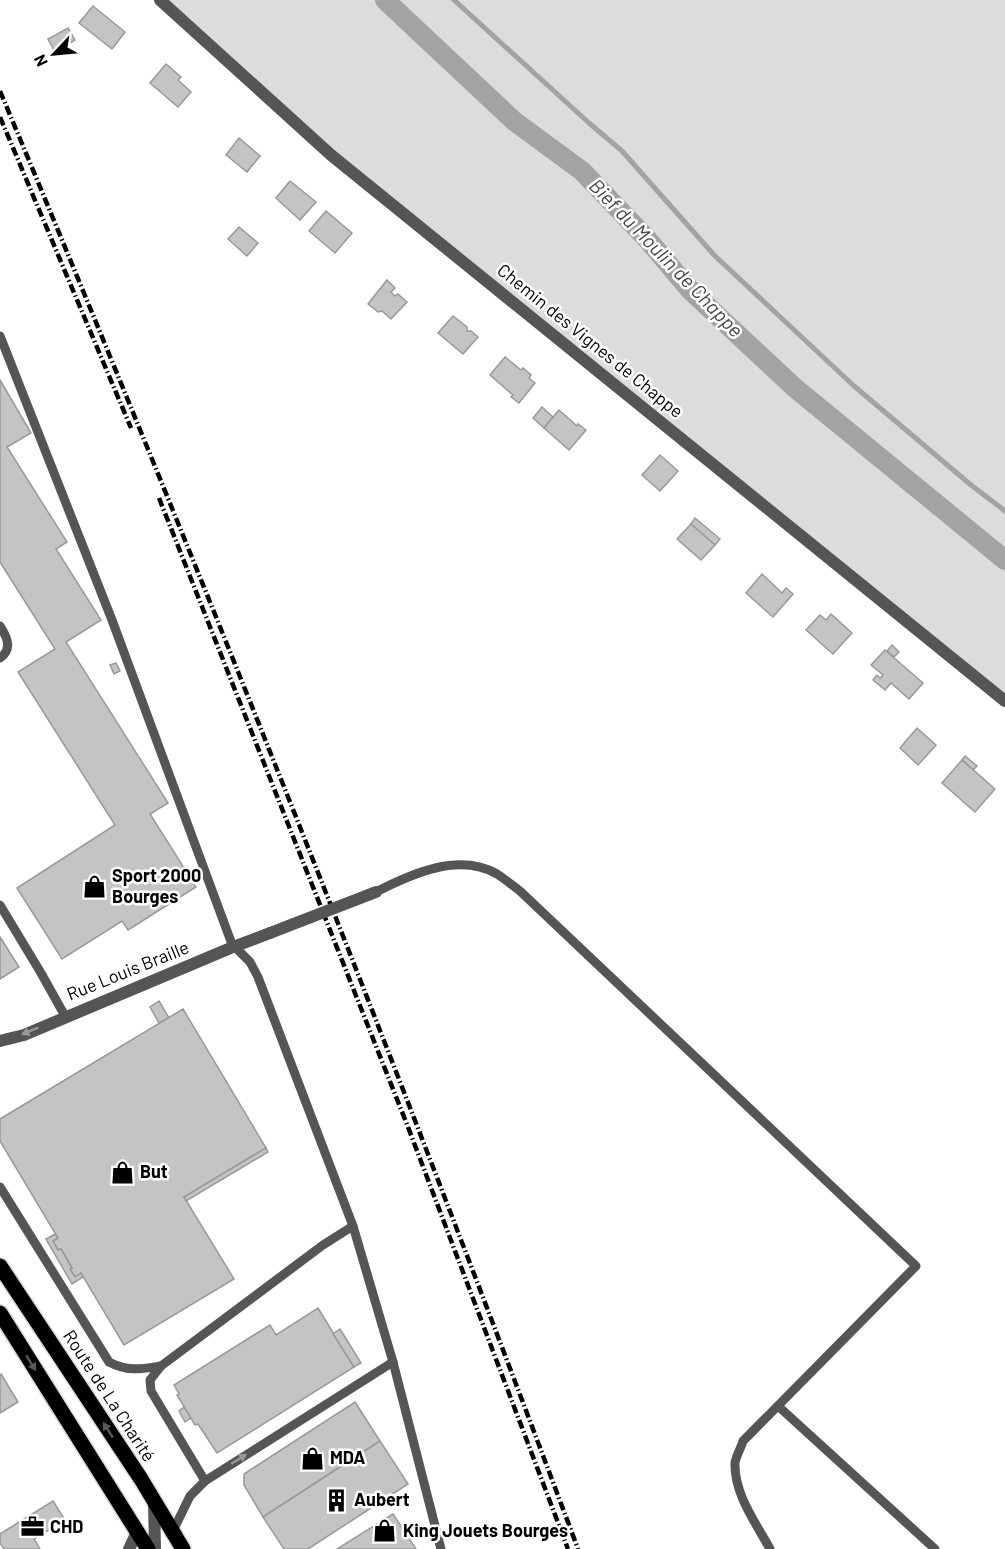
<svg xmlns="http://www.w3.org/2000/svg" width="1005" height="1549" font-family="Barlow,sans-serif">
<rect width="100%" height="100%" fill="#fff"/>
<!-- green -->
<path fill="#dcdcdc" d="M 160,0 L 1005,0 L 1005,701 L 331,155 Z"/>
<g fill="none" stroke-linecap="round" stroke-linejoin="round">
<!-- stream -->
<path stroke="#a3a3a3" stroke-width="5" d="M 454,0 L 589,123 L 622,151 L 714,255 L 854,386 L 971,485 L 1005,511"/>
<!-- canal -->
<path stroke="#a3a3a3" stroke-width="20" d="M 385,0 L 514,121 L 582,171 L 648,240 L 691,291 L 795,388 L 1005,560"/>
</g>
<!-- building -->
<g fill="#c4c4c4" stroke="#999" stroke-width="1.5">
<path d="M 93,6 L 125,32 L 112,49 L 79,23 Z"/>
<path d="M 68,28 L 75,40 L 55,52 L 48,39 Z"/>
<path d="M 166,64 L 181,77 L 178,80 L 191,92 L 178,107 L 150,83 Z"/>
<path d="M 239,138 L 260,156 L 247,172 L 226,155 Z"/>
<path d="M 290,181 L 316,202 L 300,220 L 276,198 Z"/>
<path d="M 326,211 L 352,233 L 335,253 L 309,231 Z"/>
<path d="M 239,227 L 258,243 L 247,256 L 228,239 Z"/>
<path d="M 387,280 L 395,288 L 391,292 L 395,296 L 398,294 L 407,302 L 391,319 L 382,311 L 378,312 L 368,304 Z"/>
<path d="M 453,316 L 467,327 L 467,331 L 471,331 L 478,337 L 463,354 L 438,333 Z"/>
<path d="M 505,357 L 521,370 L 523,368 L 531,375 L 529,378 L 535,383 L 519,403 L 511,397 L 513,395 L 490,375 Z"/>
<path d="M 0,380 L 31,433 L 7,447 L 67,542 L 56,549 L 101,620 L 66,642 L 168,803 L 150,814 L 196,887 L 128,930 L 122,921 L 62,959 L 17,888 L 115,825 L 18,672 L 55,649 L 0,562 Z"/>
<path d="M 542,407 L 553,417 L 544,428 L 533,418 Z"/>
<path d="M 559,410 L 577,426 L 578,424 L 586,430 L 569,450 L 544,428 Z"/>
<path d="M 660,455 L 678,471 L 660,491 L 642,475 Z"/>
<path d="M 695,518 L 720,539 L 715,545 L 691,524 Z"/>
<path d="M 691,524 L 715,545 L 701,560 L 677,539 Z"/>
<path d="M 762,574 L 782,593 L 786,588 L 793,594 L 773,617 L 746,593 Z"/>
<path d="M 831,614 L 852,633 L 833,654 L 806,630 L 820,615 L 826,620 Z"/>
<path d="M 892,645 L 899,652 L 894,657 L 887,651 Z"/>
<path d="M 885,650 L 923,683 L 909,699 L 891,683 L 885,690 L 873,680 L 877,675 L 880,678 L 883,675 L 871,665 Z"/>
<path d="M 116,663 L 120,671 L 114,674 L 110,665 Z"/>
<path d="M 917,728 L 936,745 L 918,765 L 900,748 Z"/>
<path d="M 965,756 L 977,766 L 973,770 L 962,760 Z"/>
<path d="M 962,760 L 995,789 L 975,812 L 942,783 Z"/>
<path d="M 0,937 L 19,967 L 0,979 Z"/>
<path d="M 159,1001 L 169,1018 L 159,1023 L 150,1007 Z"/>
<path d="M 183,1009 L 266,1148 L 184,1197 L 234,1279 L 124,1345 L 81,1273 L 75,1277 L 70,1269 L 72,1268 L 61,1249 L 58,1250 L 53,1241 L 58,1238 L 0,1141 L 0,1119 Z"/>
<path d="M 266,1148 L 268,1152 L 186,1201 L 184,1197 Z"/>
<path d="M 55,1234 L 58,1238 L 53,1241 L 58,1250 L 61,1249 L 72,1268 L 70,1269 L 75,1277 L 81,1273 L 83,1277 L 72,1284 L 46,1239 Z"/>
<path d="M 318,1308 L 354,1367 L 217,1453 L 198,1424 L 195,1425 L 177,1395 L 179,1394 L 174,1385 L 270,1325 L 276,1335 Z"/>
<path d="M 340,1329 L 361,1363 L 354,1367 L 333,1334 Z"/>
<path d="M 1,1374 L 18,1402 L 0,1413 L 0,1375 Z"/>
<path d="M 355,1402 L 380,1441 L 263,1517 L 244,1485 L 244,1474 Z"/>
<path d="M 184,1407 L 191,1418 L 185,1422 L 179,1411 Z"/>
<path d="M 380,1441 L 408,1484 L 308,1549 L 284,1549 L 263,1517 Z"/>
<path d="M 53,1501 L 65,1520 L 34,1539 L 40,1549 L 4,1549 L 0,1543 L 0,1534 Z"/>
<path d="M 393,1514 L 416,1549 L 337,1549 Z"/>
</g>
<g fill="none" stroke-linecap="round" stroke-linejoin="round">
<defs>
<g id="primary">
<path d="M 0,1266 L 141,1479 L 183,1549"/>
<path d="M 0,1313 L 148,1549"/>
</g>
</defs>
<!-- primary casing -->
<use href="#primary" stroke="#dbdbdb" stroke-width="18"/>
<!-- lane -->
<g stroke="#555" stroke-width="9">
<path d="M 0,336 L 112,620 L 233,947"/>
<path d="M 0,626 C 7,637 13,649 0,658"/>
<path d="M 376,892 C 411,874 459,852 497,874 C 505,879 512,885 520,891 L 916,1266 L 743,1441 C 741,1448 736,1456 735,1463 C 734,1494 756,1523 770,1549"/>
<path d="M 0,905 L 41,973 L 65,1016"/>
<path d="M 234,946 L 250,962 L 258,977 L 353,1226 L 393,1362 L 441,1549"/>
<path d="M 0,1187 L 109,1362 C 128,1372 141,1369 161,1366"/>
<path d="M 778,1406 L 935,1549"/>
<path d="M 205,1481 L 151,1391 L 150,1380 L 161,1366 L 323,1245 L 353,1226"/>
<path d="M 173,1531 L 190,1496 L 205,1481 L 393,1362"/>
</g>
<!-- street -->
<g stroke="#555" stroke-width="12">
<path d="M 160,0 L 331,155 L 1005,701"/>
<path d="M 0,1041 L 24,1035 L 233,947 L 270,933"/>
<path d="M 154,1502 L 155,1549"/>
<path d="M 129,1549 L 137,1532"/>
</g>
<!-- primary -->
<use href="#primary" stroke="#000" stroke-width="15"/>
<!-- rail -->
<g stroke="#000" stroke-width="4.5" stroke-dasharray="9 3 1.5 3" stroke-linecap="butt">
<path d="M 0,91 C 202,574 395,1059 578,1549"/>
<path d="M 0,117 L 131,428"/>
<path d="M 159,498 L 408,1127 L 568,1549"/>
</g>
<!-- street-bridge -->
<path stroke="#555" stroke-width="12" d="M 270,933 L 376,892"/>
</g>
<!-- one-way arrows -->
<defs><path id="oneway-solid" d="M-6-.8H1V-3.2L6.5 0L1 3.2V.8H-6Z" transform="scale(1.5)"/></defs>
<g fill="#999">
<use href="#oneway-solid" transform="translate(30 1031) rotate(157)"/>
<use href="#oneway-solid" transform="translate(239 1459) rotate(-32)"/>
</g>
<g fill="#595959">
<use href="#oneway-solid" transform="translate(31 1363) rotate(58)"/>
<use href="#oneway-solid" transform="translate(108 1430) rotate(-123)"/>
</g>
<!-- icons -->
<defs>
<symbol id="shop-bare" viewBox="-9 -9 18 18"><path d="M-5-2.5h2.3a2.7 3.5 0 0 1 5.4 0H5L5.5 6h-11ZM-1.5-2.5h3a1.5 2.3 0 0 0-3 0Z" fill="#000" stroke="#fff" stroke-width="2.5" paint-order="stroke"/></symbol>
<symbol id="building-bare" viewBox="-9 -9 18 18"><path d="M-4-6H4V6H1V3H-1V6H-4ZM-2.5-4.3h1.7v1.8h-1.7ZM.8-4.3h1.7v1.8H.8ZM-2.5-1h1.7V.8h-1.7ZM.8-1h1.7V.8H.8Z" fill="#000" stroke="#fff" stroke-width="2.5" paint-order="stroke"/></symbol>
<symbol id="office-bare" viewBox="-9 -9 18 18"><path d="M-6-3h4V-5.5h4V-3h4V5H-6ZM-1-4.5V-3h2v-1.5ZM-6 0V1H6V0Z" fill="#000" stroke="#fff" stroke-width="2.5" paint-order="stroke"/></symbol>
</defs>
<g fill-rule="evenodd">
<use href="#shop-bare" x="78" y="870" width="33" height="33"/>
<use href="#shop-bare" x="106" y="1156" width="33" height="33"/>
<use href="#shop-bare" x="296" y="1442" width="33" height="33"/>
<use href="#building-bare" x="320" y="1484" width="33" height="33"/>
<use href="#office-bare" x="16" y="1510" width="33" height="33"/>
<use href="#shop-bare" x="368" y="1514" width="33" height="33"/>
</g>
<g text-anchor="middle" stroke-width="5" stroke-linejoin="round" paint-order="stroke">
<!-- street labels -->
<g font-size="18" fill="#000" stroke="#fff">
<text transform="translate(590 341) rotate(39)" y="6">Chemin des Vignes de Chappe</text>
<text transform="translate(128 971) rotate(-22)" y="6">Rue Louis Braille</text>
<text transform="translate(109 1396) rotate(57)" y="6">Route de La Charité</text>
</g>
<!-- poi labels -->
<g font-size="18" font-weight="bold" fill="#000" stroke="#fff" text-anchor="start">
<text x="112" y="882">Sport 2000<tspan x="112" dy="21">Bourges</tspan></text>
<text x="140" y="1178">But</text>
<text x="330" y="1464">MDA</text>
<text x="354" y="1506">Aubert</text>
<text x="50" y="1533">CHD</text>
<text x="403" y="1537">King Jouets Bourges</text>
</g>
<!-- water labels -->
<g font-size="20" font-style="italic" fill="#444" stroke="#fff">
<text transform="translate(666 258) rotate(46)" y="7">Bief du Moulin de Chappe</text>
</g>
</g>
<!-- north arrow -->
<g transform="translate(54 54) rotate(244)" stroke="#ffffff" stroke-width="4.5" paint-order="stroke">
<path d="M0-4.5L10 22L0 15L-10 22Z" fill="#000000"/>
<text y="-9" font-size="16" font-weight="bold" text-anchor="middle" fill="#000000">N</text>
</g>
</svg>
